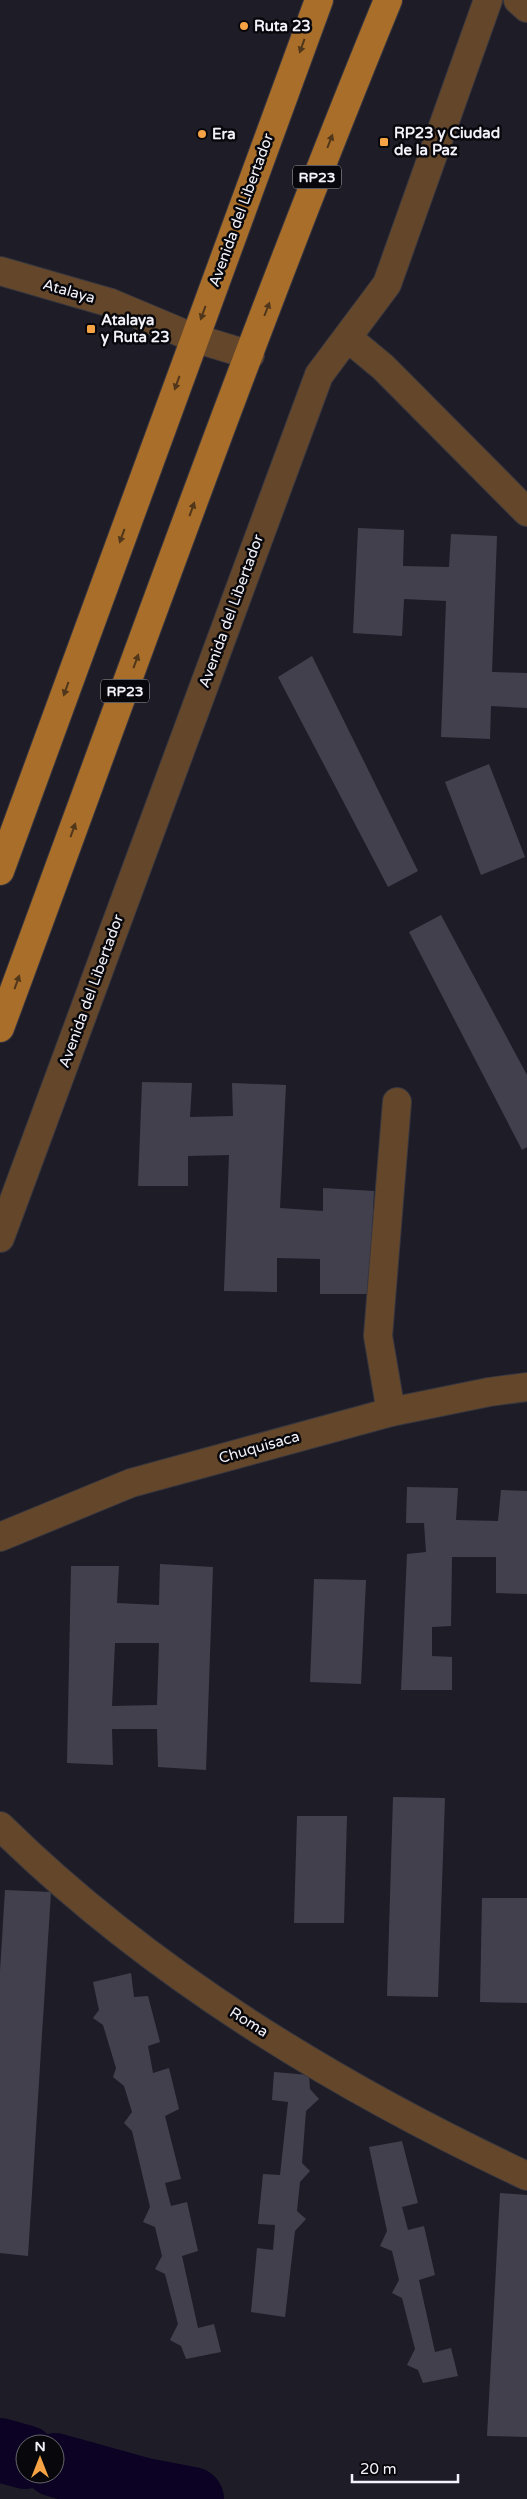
<svg xmlns="http://www.w3.org/2000/svg" width="527" height="2499" font-family="'Varela Round',sans-serif">
<rect width="100%" height="100%" fill="#1e1d27"/>
<g fill="none" stroke-linecap="round" stroke-linejoin="round">
<!-- river -->
<g stroke="#0c0224" stroke-width="64">
<path d="M 0,2450 L 25,2457"/>
<path d="M 55,2465 L 145,2490 L 192,2499"/>
</g>
</g>
<!-- building -->
<g fill="#42404c" fill-rule="evenodd">
<path d="M 358,528 L 404,530 L 403,566 L 449,567 L 451,534 L 497,536 L 492,672 L 527,673 L 527,708 L 491,706 L 490,739 L 441,737 L 446,601 L 404,599 L 402,636 L 353,633 Z"/>
<path d="M 312,656 L 418,871 L 388,887 L 278,677 Z"/>
<path d="M 489,764 L 525,857 L 481,875 L 445,782 Z"/>
<path d="M 441,915 L 527,1075 L 527,1147 L 522,1150 L 409,932 Z"/>
<path d="M 142,1082 L 192,1083 L 190,1117 L 233,1116 L 232,1083 L 286,1085 L 280,1208 L 323,1211 L 323,1188 L 374,1191 L 369,1294 L 320,1294 L 320,1259 L 277,1258 L 277,1292 L 224,1291 L 229,1155 L 188,1156 L 188,1186 L 138,1186 Z"/>
<path d="M 407,1487 L 458,1488 L 456,1520 L 498,1521 L 501,1490 L 527,1491 L 527,1594 L 496,1593 L 496,1557 L 452,1557 L 451,1626 L 432,1627 L 432,1656 L 452,1657 L 452,1690 L 401,1690 L 407,1554 L 426,1552 L 424,1523 L 406,1523 Z"/>
<path d="M 160,1564 L 213,1567 L 206,1770 L 158,1767 L 157,1729 L 112,1729 L 113,1765 L 67,1763 L 71,1566 L 119,1566 L 117,1603 L 159,1605 ZM 115,1643 L 159,1643 L 157,1705 L 112,1706 Z"/>
<path d="M 314,1579 L 366,1580 L 361,1684 L 310,1682 Z"/>
<path d="M 393,1797 L 445,1798 L 438,1997 L 387,1996 Z"/>
<path d="M 297,1816 L 347,1816 L 344,1923 L 294,1923 Z"/>
<path d="M 5,1890 L 51,1892 L 28,2256 L 0,2253 L 0,1971 Z"/>
<path d="M 482,1898 L 527,1898 L 527,2003 L 480,2002 Z"/>
<path d="M 131,1973 L 134,1997 L 148,1996 L 160,2042 L 148,2046 L 153,2073 L 169,2068 L 179,2109 L 165,2116 L 181,2179 L 165,2183 L 171,2206 L 187,2202 L 198,2251 L 182,2256 L 198,2328 L 214,2324 L 221,2352 L 186,2359 L 181,2346 L 170,2340 L 178,2324 L 165,2274 L 155,2269 L 162,2256 L 155,2227 L 143,2222 L 150,2207 L 132,2131 L 124,2123 L 132,2112 L 124,2086 L 113,2077 L 116,2068 L 103,2025 L 93,2018 L 99,2010 L 93,1982 Z"/>
<path d="M 274,2072 L 309,2075 L 310,2089 L 319,2099 L 306,2111 L 302,2163 L 310,2171 L 300,2182 L 297,2211 L 306,2219 L 295,2231 L 285,2317 L 251,2312 L 257,2248 L 273,2250 L 275,2225 L 258,2224 L 263,2174 L 280,2175 L 288,2102 L 272,2100 Z"/>
<path d="M 402,2141 L 418,2203 L 402,2207 L 408,2230 L 424,2226 L 435,2275 L 419,2280 L 435,2352 L 451,2348 L 458,2376 L 423,2383 L 418,2370 L 407,2365 L 415,2349 L 402,2298 L 392,2293 L 399,2280 L 392,2251 L 380,2246 L 387,2231 L 369,2147 Z"/>
<path d="M 500,2193 L 527,2195 L 527,2437 L 487,2436 Z"/>
</g>
<g fill="none" stroke-linecap="round" stroke-linejoin="round">
<defs>
<g id="minor">
<path d="M 518,0 L 527,8"/>
<path d="M 0,271 L 111,303 L 194,338 L 250,355"/>
<path d="M 348,338 L 383,367 L 527,512"/>
<path d="M 0,1238 L 319,375 L 387,284 L 488,0"/>
<path d="M 391,1412 L 378,1336 L 397,1102"/>
<path d="M 0,1537 L 131,1483 L 391,1412 L 489,1392 L 527,1387"/>
<path d="M 0,1826 C 150,1974 337,2087 527,2176"/>
</g>
<g id="major">
<path d="M 0,871 L 319,0"/>
<path d="M 0,1028 C 127,685 249,339 388,0"/>
</g>
</defs>
<!-- minor casing -->
<use href="#minor" stroke="#383740" stroke-width="30"/>
<!-- major casing -->
<use href="#major" stroke="#383740" stroke-width="30"/>
<!-- minor -->
<use href="#minor" stroke="#64472a" stroke-width="28"/>
<!-- major -->
<use href="#major" stroke="#a96e2a" stroke-width="28"/>
</g>
<!-- one-way arrows -->
<defs><path id="oneway-solid" d="M-6-.8H1V-3.2L6.5 0L1 3.2V.8H-6Z" transform="scale(1.25)"/></defs>
<g fill="#50361a">
<use href="#oneway-solid" transform="translate(302 46) rotate(110)"/>
<use href="#oneway-solid" transform="translate(330 141) rotate(-69)"/>
<use href="#oneway-solid" transform="translate(267 309) rotate(-69)"/>
<use href="#oneway-solid" transform="translate(203 313) rotate(110)"/>
<use href="#oneway-solid" transform="translate(177 383) rotate(110)"/>
<use href="#oneway-solid" transform="translate(192 509) rotate(-70)"/>
<use href="#oneway-solid" transform="translate(122 536) rotate(110)"/>
<use href="#oneway-solid" transform="translate(136 661) rotate(-70)"/>
<use href="#oneway-solid" transform="translate(66 689) rotate(110)"/>
<use href="#oneway-solid" transform="translate(73 830) rotate(-70)"/>
<use href="#oneway-solid" transform="translate(17 982) rotate(-70)"/>
</g>
<!-- markers -->
<g fill="#f5a345" stroke="#08080c" stroke-width="2">
<circle cx="244" cy="26" r="5"/>
<circle cx="202" cy="134" r="5"/>
<rect x="379" y="137" width="10" height="10" rx="2.5"/>
<rect x="86" y="324" width="10" height="10" rx="2.5"/>
</g>
<g text-anchor="middle" stroke-width="5" stroke-linejoin="round" paint-order="stroke">
<!-- shield labels -->
<g fill="#08080c" stroke="#acacb3" stroke-width="1">
<rect x="293" y="165.5" width="48" height="23" rx="4"/>
<rect x="101" y="679.5" width="48" height="23" rx="4"/>
</g>
<g font-size="14" font-weight="bold" fill="#f3f2fa">
<text x="317" y="182">RP23</text>
<text x="125" y="696">RP23</text>
</g>
<!-- poi labels -->
<g font-size="15" font-weight="bold" fill="#f3f2fa" stroke="#08080c" text-anchor="start">
<text x="254" y="31">Ruta 23</text>
<text x="394" y="138">RP23 y Ciudad<tspan x="394" dy="17">de la Paz</tspan></text>
<text x="212" y="139">Era</text>
<text x="101" y="325">Atalaya<tspan x="101" dy="17">y Ruta 23</tspan></text>
</g>
<!-- street labels -->
<g font-size="15" fill="#f3f2fa" stroke="#08080c">
<text transform="translate(241 210) rotate(-70)" y="5">Avenida del Libertador</text>
<text transform="translate(69 291) rotate(16)" y="5">Atalaya</text>
<text transform="translate(231 611) rotate(-70)" y="5">Avenida del Libertador</text>
<text transform="translate(91 991) rotate(-70)" y="5">Avenida del Libertador</text>
<text transform="translate(259 1447) rotate(-16)" y="5">Chuquisaca</text>
<text transform="translate(249 2022) rotate(32)" y="5">Roma</text>
</g>
</g>
<!-- north arrow -->
<g transform="translate(40 2459)"><circle r="24" fill="#08080c" stroke="#66666b"/>
<path d="M0-4L9 19L0 12L-9 19Z" fill="#f5a345"/>
<text y="-8" font-size="14" font-weight="bold" text-anchor="middle" fill="#f3f2fa">N</text>
</g>
<!-- scale -->
<path d="M352 2474v8h106v-8" fill="none" stroke="#f3f2fa" stroke-width="2.5"/>
<text x="360" y="2474" font-size="15" fill="#f3f2fa" stroke="#08080c" stroke-width="4" paint-order="stroke">20 m</text>
</svg>
